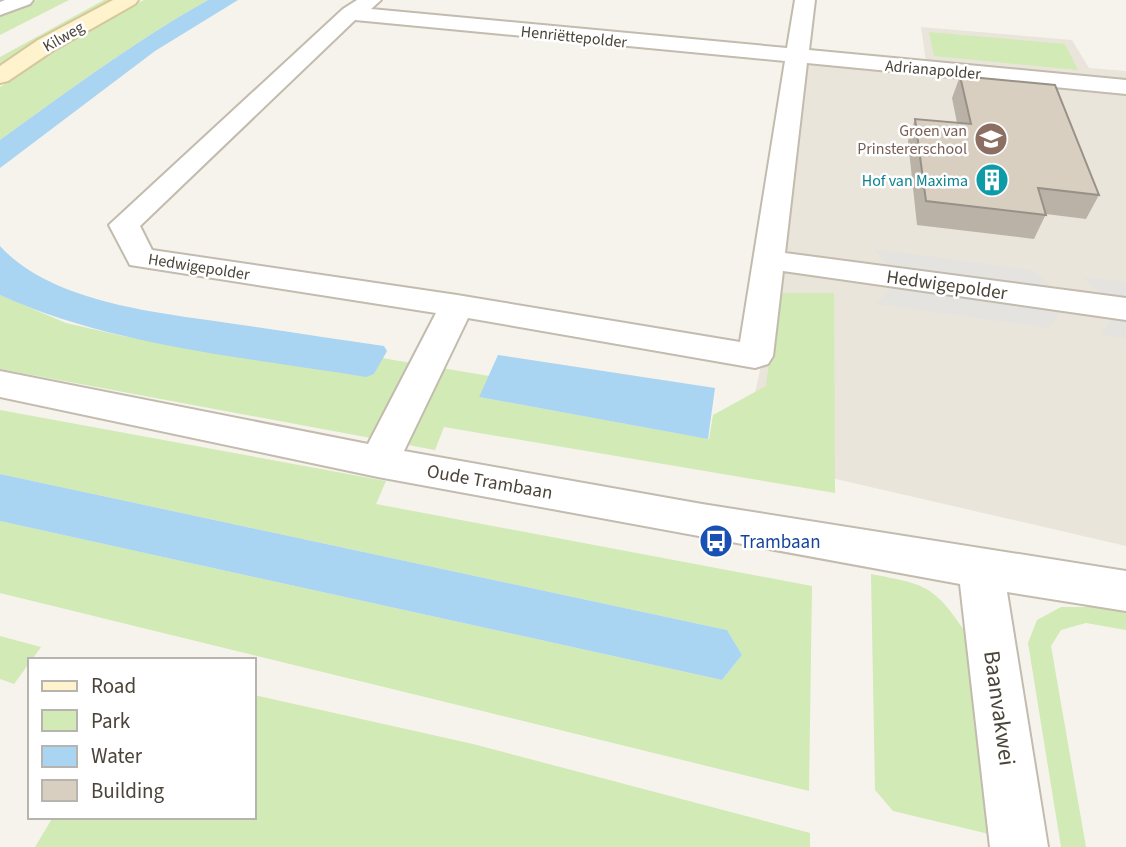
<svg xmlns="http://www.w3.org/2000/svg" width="1126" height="847" font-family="'Source Sans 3',sans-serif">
<rect width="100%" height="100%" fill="#f6f3ec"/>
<!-- residential -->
<path fill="#eae5da" d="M 921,27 L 1072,40 L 1089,68 L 1126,71 L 1126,546 L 758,461 L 755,393 L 777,293 L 804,52 L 926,62 Z"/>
<!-- green -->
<g fill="#d2eab5">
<path d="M 37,0 L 69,0 L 0,35 L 0,15 Z"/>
<path d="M 104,0 L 115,0 L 0,65 L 0,57 Z"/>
<path d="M 144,0 L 208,0 C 135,41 68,91 0,140 L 0,87 L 101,22 Z"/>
<path d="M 929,32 L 1065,44 L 1078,70 L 934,56 Z"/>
<path d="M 777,293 L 834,293 L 835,493 L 444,427 L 435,450 L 0,369 L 0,295 L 66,323 L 123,336 L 374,374 L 382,358 L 489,376 L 479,397 L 709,439 L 713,415 L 766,386 Z"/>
<path d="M 0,410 L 386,481 L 376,504 L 812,586 L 809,791 L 0,593 L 0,521 L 722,680 L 742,655 L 727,630 L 0,474 Z"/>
<path d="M 871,574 C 923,584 933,584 964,630 L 989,834 L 893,811 L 875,790 Z"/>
<path d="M 1061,607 L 1094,607 L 1126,612 L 1126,630 L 1086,623 L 1061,630 L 1051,646 L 1086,847 L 1061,847 L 1028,643 L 1037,620 Z"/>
<path d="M 0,636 L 41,647 L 14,684 L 0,679 Z"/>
<path d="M 254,695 L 473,744 L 810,833 L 810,847 L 35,847 L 53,817 L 254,817 Z"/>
</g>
<!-- parking -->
<g fill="#e5e3e0">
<path d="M 874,249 L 1033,270 L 1056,291 L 1062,310 L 1048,328 L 876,304 L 891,287 L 890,269 Z"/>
<path d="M 1080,276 L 1126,282 L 1126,338 L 1101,335 L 1112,317 L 1103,295 Z"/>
</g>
<!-- water -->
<g fill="#a9d4f2">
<path d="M 208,0 L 238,0 L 155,51 L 0,168 L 0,140 C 68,91 135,41 208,0 Z"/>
<path d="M 0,246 C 53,304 162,313 235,324 C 285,331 334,339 384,346 L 387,351 L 374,374 L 366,377 C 245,357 112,346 0,295 Z"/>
<path d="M 498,355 L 715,388 L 708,439 L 479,397 Z"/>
<path d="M 0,474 L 727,630 L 742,655 L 722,680 L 0,521 Z"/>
</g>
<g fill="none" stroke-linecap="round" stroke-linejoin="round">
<defs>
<g id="street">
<path d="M 5,0 L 33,0 L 30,4 L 0,15 L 0,2 Z"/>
<path d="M 357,0 L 381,0 L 371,9 L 787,48 L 795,0 L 815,0 L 809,50 L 1126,80 L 1126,94 L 807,63 L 785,253 L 1126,298 L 1126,320 L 783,271 L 773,356 L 768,364 L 755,368 L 468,318 L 404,451 L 702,504 L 1126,571 L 1126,611 L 1007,592 L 1048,847 L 990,847 L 960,584 L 378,477 L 0,397 L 0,371 L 368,444 L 436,313 L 130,265 L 109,225 L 343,9 ZM 355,20 L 785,61 L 740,342 L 457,295 L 152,250 L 140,226 Z"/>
</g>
<path id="secondary" d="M 113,0 L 138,0 L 135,4 L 54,50 L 8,81 L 0,83 L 0,66 L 38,40 Z"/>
</defs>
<!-- street casing -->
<use href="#street" stroke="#c2bbae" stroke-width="4"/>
<!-- secondary casing -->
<use href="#secondary" stroke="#d6c79b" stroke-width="4"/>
<!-- street -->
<use href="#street" fill="#fff" fill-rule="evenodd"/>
<!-- secondary -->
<use href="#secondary" fill="#fff3cd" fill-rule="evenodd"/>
</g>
<!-- wall -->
<path fill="#bab2a6" d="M 960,76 L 1099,195 L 1086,219 L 1046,214 L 1034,239 L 917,225 L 908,141 L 915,119 L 957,123 L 952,98 Z"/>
<!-- building -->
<path fill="#d8cfc1" stroke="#979187" stroke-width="2" d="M 960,76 L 1055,85 L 1099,195 L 1038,188 L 1046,215 L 926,201 L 915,119 L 971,124 Z"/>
<!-- icons -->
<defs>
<symbol id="school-disc" viewBox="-11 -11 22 22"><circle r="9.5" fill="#8d6e63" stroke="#fff"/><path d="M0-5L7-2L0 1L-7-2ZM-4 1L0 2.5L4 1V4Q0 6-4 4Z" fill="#fff"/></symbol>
<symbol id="building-disc" viewBox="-11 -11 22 22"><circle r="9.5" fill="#0f9aa8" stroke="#fff"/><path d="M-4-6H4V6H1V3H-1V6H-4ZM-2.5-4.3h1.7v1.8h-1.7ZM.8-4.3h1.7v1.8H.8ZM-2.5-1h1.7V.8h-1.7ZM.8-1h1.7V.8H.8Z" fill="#fff"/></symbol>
<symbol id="bus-disc" viewBox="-11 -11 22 22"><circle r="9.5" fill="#1a4fb4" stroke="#fff"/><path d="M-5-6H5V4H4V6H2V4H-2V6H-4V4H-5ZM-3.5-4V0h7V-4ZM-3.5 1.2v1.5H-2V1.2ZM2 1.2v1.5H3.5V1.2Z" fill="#fff"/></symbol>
</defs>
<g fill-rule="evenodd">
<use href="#school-disc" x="972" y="120" width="38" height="38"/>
<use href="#building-disc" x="973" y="161" width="38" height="38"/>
<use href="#bus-disc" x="697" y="522" width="38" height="38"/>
</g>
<g text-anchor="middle" stroke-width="5" stroke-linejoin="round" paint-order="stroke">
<!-- far-street labels -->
<g font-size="16" fill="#4b4439" stroke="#fff">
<text transform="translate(63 36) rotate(-30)" y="6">Kilweg</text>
<text transform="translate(574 36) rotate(6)" y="6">Henriëttepolder</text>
<text transform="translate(933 69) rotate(5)" y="6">Adrianapolder</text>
<text transform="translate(199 266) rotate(9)" y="6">Hedwigepolder</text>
</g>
<!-- far-education labels -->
<g font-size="16" fill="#785e54" stroke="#fff" text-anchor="end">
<text x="967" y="136">Groen van<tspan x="967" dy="18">Prinstererschool</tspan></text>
</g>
<!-- far-culture labels -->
<g font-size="16" fill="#0d838f" stroke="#fff" text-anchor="end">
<text x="968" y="186">Hof van Maxima</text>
</g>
<!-- street labels -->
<g font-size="19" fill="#4b4439" stroke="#fff">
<text transform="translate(947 284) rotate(8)" y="7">Hedwigepolder</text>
<text transform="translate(490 481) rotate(10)" y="7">Oude Trambaan</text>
</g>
<!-- transit labels -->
<g font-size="19" fill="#164399" stroke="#fff" text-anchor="start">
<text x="740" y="548">Trambaan</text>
</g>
<!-- near-street labels -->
<g font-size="23" fill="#4b4439" stroke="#fff">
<text transform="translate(1000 708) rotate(82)" y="8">Baanvakwei</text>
</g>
</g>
<!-- legend -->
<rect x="28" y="658" width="228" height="161" fill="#ffffff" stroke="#b7b4b0" stroke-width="2"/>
<rect x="42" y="681" width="35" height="10" fill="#fff3cd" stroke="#b7b4b0" stroke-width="2"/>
<text x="91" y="693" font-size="21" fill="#4b4439">Road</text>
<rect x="42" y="710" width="35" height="21" fill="#d2eab5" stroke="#b7b4b0" stroke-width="2"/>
<text x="91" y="728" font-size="21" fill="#4b4439">Park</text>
<rect x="42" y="746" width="35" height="21" fill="#a9d4f2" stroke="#b7b4b0" stroke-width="2"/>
<text x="91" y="763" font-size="21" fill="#4b4439">Water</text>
<rect x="42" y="780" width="35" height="21" fill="#d8cfc1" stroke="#b7b4b0" stroke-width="2"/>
<text x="91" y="798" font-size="21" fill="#4b4439">Building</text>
</svg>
